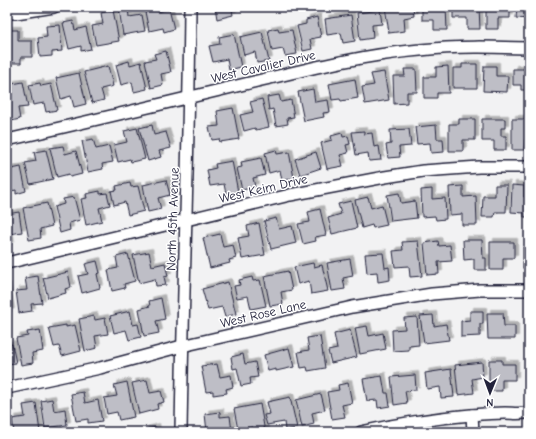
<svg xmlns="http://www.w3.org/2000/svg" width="536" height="439" font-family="'Comic Neue',sans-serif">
<defs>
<filter id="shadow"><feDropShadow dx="3.5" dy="-3.5" stdDeviation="0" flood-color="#0004"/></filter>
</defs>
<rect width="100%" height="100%" fill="#f2f2f3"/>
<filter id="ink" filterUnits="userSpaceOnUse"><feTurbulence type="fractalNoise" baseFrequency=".025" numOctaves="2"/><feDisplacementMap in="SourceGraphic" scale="8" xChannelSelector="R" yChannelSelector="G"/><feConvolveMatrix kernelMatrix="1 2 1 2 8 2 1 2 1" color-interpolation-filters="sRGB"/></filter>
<g filter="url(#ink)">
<!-- building -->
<g fill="#bebec6" stroke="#22223b" filter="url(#shadow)">
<path d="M 144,7 L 157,7 L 158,12 L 169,9 L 174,29 L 164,32 L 163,28 L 149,31 Z"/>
<path d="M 215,7 L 237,7 L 237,9 L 232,10 L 233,15 L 217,19 Z"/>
<path d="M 385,7 L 413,7 L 414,16 L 404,18 L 405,31 L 389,33 Z"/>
<path d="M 422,7 L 446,7 L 447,30 L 434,30 L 434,20 L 422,20 Z"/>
<path d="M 453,7 L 479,7 L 480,29 L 467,29 L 467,18 L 453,18 Z"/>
<path d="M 486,7 L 510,7 L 510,18 L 498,18 L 498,29 L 486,29 Z"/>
<path d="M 517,7 L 529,7 L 529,30 L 529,19 L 516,18 Z"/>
<path d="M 128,8 L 129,17 L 142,15 L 145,31 L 123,35 L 119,9 Z"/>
<path d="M 113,10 L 119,41 L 96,45 L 92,26 L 103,24 L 101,13 Z"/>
<path d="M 380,10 L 382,24 L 372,25 L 373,38 L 360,40 L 357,13 Z"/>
<path d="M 351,15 L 355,41 L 343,43 L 341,33 L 327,35 L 325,19 Z"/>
<path d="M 317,17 L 321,37 L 310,39 L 312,49 L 303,51 L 297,26 L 306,24 L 306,20 Z"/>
<path d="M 73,21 L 75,30 L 86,27 L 91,49 L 81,51 L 81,46 L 69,49 L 63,23 Z"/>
<path d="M 60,25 L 62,51 L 52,52 L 52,56 L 40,57 L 38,38 L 47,37 L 46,26 Z"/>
<path d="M 278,28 L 279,32 L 292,30 L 297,54 L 285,56 L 283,49 L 272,51 L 268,30 Z"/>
<path d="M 7,30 L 18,30 L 18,41 L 32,41 L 32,57 L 21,57 L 21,63 L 7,63 Z"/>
<path d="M 262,32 L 269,61 L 257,63 L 255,52 L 244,55 L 240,37 Z"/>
<path d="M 234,34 L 241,67 L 229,70 L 227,59 L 213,62 L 209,46 L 220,44 L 219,37 Z"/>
<path d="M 166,51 L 171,72 L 161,74 L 163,85 L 151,88 L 145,61 L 156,59 L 154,54 Z"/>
<path d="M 129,61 L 130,65 L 141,62 L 147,89 L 134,92 L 132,82 L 121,85 L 116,65 Z"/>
<path d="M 462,64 L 477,64 L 477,88 L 453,88 L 453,68 L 462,68 Z"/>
<path d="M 108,66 L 113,86 L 101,89 L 104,100 L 92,103 L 84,72 Z"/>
<path d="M 448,66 L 449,93 L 437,93 L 437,98 L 424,98 L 424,77 L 436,77 L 436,67 Z"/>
<path d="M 484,66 L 496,66 L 496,76 L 508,76 L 507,92 L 483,91 Z"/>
<path d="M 404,69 L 416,69 L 417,92 L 407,92 L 407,103 L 394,104 L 393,76 L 405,76 Z"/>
<path d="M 513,69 L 529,69 L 529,90 L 521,90 L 521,85 L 513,85 Z"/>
<path d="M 384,72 L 389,100 L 365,104 L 362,87 L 374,85 L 371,74 Z"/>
<path d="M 79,73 L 86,104 L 74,107 L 71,96 L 61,99 L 56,78 Z"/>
<path d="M 355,79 L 358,98 L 341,101 L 340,99 L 332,100 L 329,84 Z"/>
<path d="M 23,82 L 28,107 L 18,108 L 20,119 L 7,122 L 7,85 Z"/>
<path d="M 40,83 L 41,86 L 51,84 L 57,110 L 46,112 L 44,103 L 33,105 L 29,85 Z"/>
<path d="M 313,89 L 315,102 L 328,100 L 330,112 L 323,113 L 324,117 L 304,121 L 298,92 Z"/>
<path d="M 279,95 L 281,102 L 291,100 L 294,117 L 287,118 L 288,124 L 276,126 L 273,109 L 269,110 L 267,97 Z"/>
<path d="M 262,99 L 269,127 L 256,130 L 255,128 L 244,131 L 240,115 L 253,112 L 250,102 Z"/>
<path d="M 233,108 L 239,139 L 220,142 L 219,139 L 212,140 L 209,127 L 219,126 L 217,111 Z"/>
<path d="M 459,119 L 475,119 L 475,140 L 463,140 L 463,151 L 449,151 L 449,124 L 459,124 Z"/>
<path d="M 482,119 L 505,119 L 505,128 L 501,128 L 501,136 L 506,136 L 506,150 L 494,150 L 494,141 L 482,141 Z"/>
<path d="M 512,119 L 527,119 L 527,123 L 529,123 L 529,139 L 525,139 L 524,150 L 512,150 Z"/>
<path d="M 152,125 L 154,135 L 166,132 L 171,148 L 159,151 L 161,157 L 148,161 L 139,128 Z"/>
<path d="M 436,125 L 437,139 L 443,139 L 444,152 L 431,153 L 430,143 L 417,144 L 415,127 Z"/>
<path d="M 137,128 L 145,159 L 131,162 L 130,159 L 118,162 L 114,145 L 127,142 L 124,131 Z"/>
<path d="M 409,129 L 411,146 L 399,147 L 400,157 L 388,158 L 386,145 L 391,144 L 390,130 Z"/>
<path d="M 364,131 L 364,134 L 372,133 L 374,147 L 379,146 L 381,160 L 369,161 L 368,153 L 356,155 L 352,132 Z"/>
<path d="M 342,133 L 343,137 L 348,136 L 350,144 L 346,145 L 348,153 L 340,155 L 343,166 L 327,169 L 321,143 L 332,140 L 331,136 Z"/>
<path d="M 93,139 L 96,149 L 109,146 L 113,162 L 102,164 L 103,169 L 88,172 L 82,141 Z"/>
<path d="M 63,146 L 65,154 L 76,151 L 82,174 L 70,177 L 69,174 L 57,177 L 50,148 Z"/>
<path d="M 46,150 L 53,179 L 30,184 L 25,163 L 36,161 L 34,152 Z"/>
<path d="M 276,150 L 277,154 L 289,152 L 294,178 L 282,181 L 280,170 L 269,173 L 265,153 Z"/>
<path d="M 316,152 L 321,168 L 300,175 L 295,159 Z"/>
<path d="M 261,158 L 265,175 L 253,178 L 255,187 L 242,190 L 237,168 L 242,167 L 241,162 Z"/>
<path d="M 232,161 L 238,192 L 226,194 L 224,184 L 210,186 L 207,170 L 216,168 L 215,164 Z"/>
<path d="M 21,167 L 26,191 L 16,194 L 16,190 L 7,192 L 7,170 Z"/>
<path d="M 166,180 L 170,195 L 158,198 L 161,209 L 148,212 L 143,185 Z"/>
<path d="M 130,183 L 131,187 L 138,186 L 144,211 L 128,215 L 125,202 L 114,205 L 111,191 L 117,190 L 116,186 Z"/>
<path d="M 495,185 L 507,185 L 506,212 L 495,212 L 494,217 L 482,217 L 483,196 L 495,196 Z"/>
<path d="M 512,185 L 524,186 L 524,197 L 529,197 L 529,217 L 524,217 L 524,213 L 511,212 Z"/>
<path d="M 463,186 L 463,197 L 476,196 L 477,225 L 462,225 L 462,214 L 450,215 L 449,187 Z"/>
<path d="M 432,189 L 432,199 L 445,198 L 446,219 L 436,220 L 435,216 L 422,217 L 421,190 Z"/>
<path d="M 100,191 L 100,194 L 107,193 L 110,205 L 99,208 L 102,221 L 86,225 L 81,199 L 87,198 L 86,194 Z"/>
<path d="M 399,193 L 401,203 L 415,201 L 417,218 L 391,221 L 387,195 Z"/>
<path d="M 74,197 L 80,220 L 69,223 L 70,230 L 60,233 L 54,207 L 64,204 L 63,199 Z"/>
<path d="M 368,197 L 371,208 L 382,205 L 387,225 L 373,228 L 372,225 L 362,228 L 355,200 Z"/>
<path d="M 351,201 L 357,228 L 332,234 L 328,218 L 341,214 L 338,204 Z"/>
<path d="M 47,203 L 52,226 L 40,229 L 41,238 L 29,240 L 23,208 Z"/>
<path d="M 320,209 L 326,235 L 315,237 L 316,241 L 303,244 L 298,224 L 310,222 L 308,212 Z"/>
<path d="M 19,212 L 22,232 L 9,234 L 11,245 L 7,246 L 7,214 Z"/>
<path d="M 276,218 L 279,229 L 292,226 L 296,243 L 271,249 L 264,221 Z"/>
<path d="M 259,223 L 265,255 L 242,259 L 238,238 L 249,236 L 247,226 Z"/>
<path d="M 220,234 L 223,247 L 233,245 L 236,258 L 229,260 L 230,263 L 210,268 L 203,238 Z"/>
<path d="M 463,240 L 482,240 L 483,258 L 486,258 L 486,270 L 474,270 L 474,259 L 464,260 Z"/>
<path d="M 418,241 L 422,276 L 410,277 L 409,266 L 395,267 L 393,251 L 403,250 L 402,242 Z"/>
<path d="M 438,241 L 439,246 L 450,245 L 452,261 L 438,262 L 439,274 L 427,275 L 424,243 Z"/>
<path d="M 490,242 L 514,242 L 514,258 L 503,258 L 503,270 L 490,270 Z"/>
<rect x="523" y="247" width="6" height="21"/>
<path d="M 149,252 L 152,266 L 165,263 L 168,276 L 164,277 L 166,285 L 156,286 L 155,279 L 139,283 L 133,255 Z"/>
<path d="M 383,253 L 385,268 L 389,267 L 390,280 L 378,282 L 377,272 L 367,273 L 365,254 Z"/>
<path d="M 128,254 L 135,281 L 124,284 L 125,288 L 112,291 L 108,270 L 118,268 L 116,257 Z"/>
<path d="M 350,259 L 353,276 L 343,278 L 345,289 L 332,291 L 327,263 Z"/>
<path d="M 97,261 L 100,273 L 97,274 L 100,288 L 82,293 L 78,276 L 88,274 L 85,264 Z"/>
<path d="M 313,263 L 314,267 L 322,265 L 328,291 L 311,294 L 309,281 L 298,284 L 294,267 Z"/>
<path d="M 288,271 L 292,290 L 281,292 L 283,304 L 270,306 L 264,276 Z"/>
<path d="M 68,272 L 71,287 L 65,289 L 66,293 L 48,298 L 43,278 Z"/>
<path d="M 38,276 L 42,303 L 31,304 L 32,311 L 19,313 L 16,291 L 27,290 L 25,278 Z"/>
<path d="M 252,277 L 253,281 L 260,280 L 266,306 L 251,309 L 248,296 L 237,298 L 234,286 L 240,285 L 239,280 Z"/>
<path d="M 228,282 L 236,314 L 225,317 L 222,307 L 208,310 L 202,289 Z"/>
<path d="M 7,286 L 11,312 L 7,313 Z"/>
<path d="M 161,298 L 165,319 L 156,321 L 159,333 L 144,336 L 139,309 L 150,306 L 149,301 Z"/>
<path d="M 130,311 L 133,325 L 138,324 L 141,337 L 129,340 L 126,330 L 114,333 L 110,316 Z"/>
<path d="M 470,311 L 483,311 L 483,324 L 480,324 L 480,336 L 461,337 L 461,321 L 470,320 Z"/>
<path d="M 487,313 L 503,313 L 504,326 L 515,326 L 515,339 L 488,339 Z"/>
<path d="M 433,315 L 434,326 L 446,324 L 449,340 L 424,343 L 420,316 Z"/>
<path d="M 94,316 L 95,320 L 105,318 L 108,334 L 95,336 L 97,348 L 85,351 L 79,319 Z"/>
<path d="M 417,317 L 419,345 L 409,346 L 409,350 L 393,351 L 392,330 L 405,329 L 404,318 Z"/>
<path d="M 66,325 L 66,327 L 75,325 L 81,351 L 62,356 L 59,346 L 54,347 L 49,328 Z"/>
<path d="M 367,326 L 369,336 L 383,333 L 386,349 L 360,354 L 355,328 Z"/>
<path d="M 40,330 L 43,351 L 32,353 L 33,363 L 21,365 L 16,338 L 28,336 L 27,332 Z"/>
<path d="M 350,330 L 357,357 L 331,363 L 328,351 L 337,349 L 334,334 Z"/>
<path d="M 320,336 L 325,368 L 308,371 L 307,367 L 301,368 L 298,352 L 309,350 L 307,338 Z"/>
<path d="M 12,344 L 16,363 L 7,364 L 7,345 Z"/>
<path d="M 289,348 L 294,367 L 276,371 L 276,369 L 268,371 L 264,355 Z"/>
<path d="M 243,354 L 245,364 L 255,362 L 258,377 L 250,378 L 251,384 L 241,386 L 237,368 L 233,369 L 231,357 Z"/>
<path d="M 489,360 L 502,360 L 502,364 L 515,364 L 515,380 L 502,380 L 502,391 L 489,391 Z"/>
<path d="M 482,362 L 483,377 L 472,379 L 474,393 L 458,395 L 455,365 Z"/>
<path d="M 217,364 L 220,377 L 231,375 L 233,387 L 226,389 L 227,393 L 213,395 L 213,391 L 206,392 L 201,366 Z"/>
<path d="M 451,369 L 454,397 L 441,398 L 440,387 L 427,389 L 425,373 Z"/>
<path d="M 415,375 L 416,390 L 405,391 L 407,403 L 394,405 L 391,377 Z"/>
<path d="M 382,376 L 385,393 L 388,393 L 390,406 L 378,408 L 377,400 L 367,401 L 363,379 Z"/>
<path d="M 147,380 L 150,393 L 161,391 L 164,402 L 157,404 L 158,409 L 139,414 L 132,383 Z"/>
<path d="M 127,382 L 134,417 L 119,420 L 117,412 L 107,414 L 104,398 L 117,396 L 114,385 Z"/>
<path d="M 348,383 L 352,403 L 342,405 L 345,417 L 332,419 L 327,392 L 339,390 L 338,385 Z"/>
<path d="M 83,392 L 85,403 L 98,400 L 102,421 L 88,423 L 88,419 L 76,421 L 71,394 Z"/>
<path d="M 321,394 L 325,410 L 312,413 L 314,424 L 302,427 L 296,400 Z"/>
<path d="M 290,397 L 297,428 L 285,430 L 284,422 L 267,425 L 264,415 L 270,414 L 267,402 Z"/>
<path d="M 52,399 L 54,411 L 65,409 L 67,425 L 45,428 L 41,401 Z"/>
<path d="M 36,403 L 40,432 L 14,432 L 12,419 L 25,417 L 23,405 Z"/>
<path d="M 260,404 L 265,432 L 253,432 L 252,427 L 238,430 L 234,409 Z"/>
<path d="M 220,412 L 220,417 L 230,416 L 232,432 L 207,432 L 205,414 Z"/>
<path d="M 156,427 L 157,432 L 145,432 L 144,430 Z"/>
</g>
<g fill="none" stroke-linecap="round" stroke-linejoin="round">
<defs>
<g id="minor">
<path d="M 7,13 L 16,13 L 54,7"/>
<path d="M 7,140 C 87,122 166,103 245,84 C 303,70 361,55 420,50 C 457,46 493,47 529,48"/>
<path d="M 7,263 L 290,195 L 385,177 L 423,171 L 479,167 L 529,167"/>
<path d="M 7,388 L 100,368 L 182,346 L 352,307 L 432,294 L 480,290 L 529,290"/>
<path d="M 472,415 L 473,432"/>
<path d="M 181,432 C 183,290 189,149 190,7"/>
<path d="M 361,432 C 397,424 434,418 471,415 C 482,414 493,413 505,413 C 513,413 520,415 529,412"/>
</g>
</defs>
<!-- minor casing -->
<use href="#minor" stroke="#22223b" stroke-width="14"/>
<!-- minor -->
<use href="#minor" stroke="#fff" stroke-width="11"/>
</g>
</g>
<g text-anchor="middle" stroke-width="3" stroke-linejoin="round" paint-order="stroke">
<!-- street labels -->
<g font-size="13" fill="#22223b" stroke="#fff">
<text transform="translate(263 66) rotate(-13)" y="5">West Cavalier Drive</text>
<text transform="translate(263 188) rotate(-13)" y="5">West Keim Drive</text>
<text transform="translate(172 219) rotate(-88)" y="5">North 45th Avenue</text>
<text transform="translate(263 313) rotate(-13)" y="5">West Rose Lane</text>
</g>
</g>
<!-- margin -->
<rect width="536" height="439" fill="none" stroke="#fff" stroke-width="24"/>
<rect x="12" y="12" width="512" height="415" fill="none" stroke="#22223b" stroke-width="1.5" filter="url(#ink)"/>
<!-- north arrow -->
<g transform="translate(490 393) rotate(181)" stroke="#ffffff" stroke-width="3" paint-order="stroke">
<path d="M0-3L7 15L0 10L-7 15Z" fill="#22223b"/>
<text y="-6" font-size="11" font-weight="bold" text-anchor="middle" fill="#22223b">N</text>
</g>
</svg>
